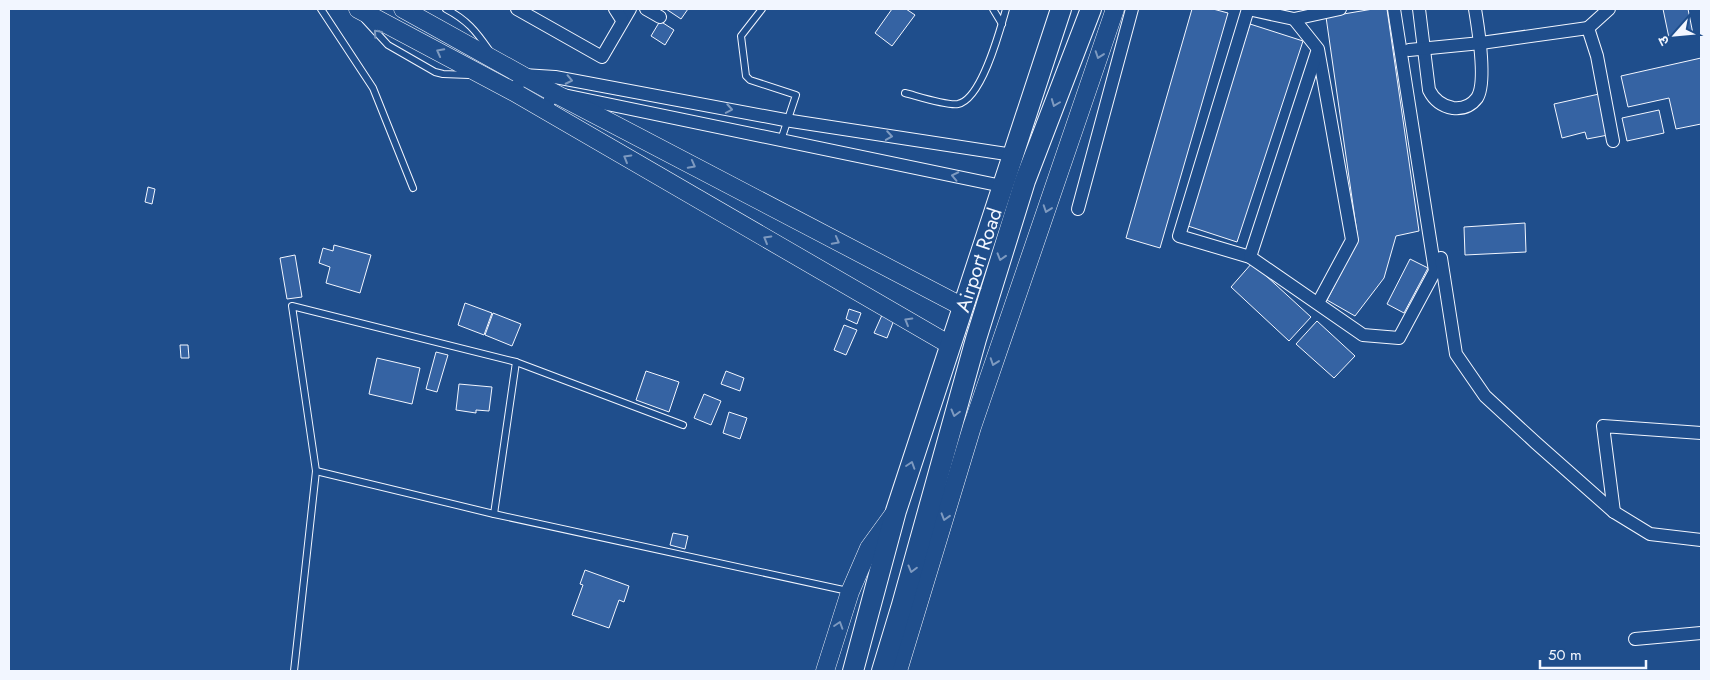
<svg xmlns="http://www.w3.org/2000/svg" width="1710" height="680" font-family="Jost,'Noto Sans Devanagari',sans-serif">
<rect width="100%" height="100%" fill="#1f4e8c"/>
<!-- building -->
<g fill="#3563a3" stroke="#f2f6ff">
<path d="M 666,9 L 688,9 L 681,19 Z"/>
<path d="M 892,9 L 906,9 L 915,15 L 892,46 L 875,33 Z"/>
<path d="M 1192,9 L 1213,9 L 1228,13 L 1160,248 L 1126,238 Z"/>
<path d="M 1373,9 L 1387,9 L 1419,231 L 1396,236 L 1384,278 L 1355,316 L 1327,300 L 1358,240 L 1326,17 Z"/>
<path d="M 1663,9 L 1688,9 L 1693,34 L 1669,38 Z"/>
<path d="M 660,21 L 674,30 L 665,45 L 651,36 Z"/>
<path d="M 1250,24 L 1303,41 L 1237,242 L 1185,225 Z"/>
<path d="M 1701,58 L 1701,124 L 1676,129 L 1669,98 L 1628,107 L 1621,76 Z"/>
<path d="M 1599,94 L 1608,135 L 1587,139 L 1585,132 L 1562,138 L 1554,104 Z"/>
<path d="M 1659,110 L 1664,133 L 1627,141 L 1622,118 Z"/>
<path d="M 148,187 L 155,189 L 152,204 L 145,202 Z"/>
<path d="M 1525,223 L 1526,252 L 1465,255 L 1464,227 Z"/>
<path d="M 334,245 L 371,255 L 360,293 L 326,283 L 330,267 L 319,263 L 323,248 L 333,251 Z"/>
<path d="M 295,255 L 302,297 L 287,299 L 280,258 Z"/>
<path d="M 1410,259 L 1428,268 L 1404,313 L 1387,304 Z"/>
<path d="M 1252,263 L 1311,317 L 1289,341 L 1231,287 Z"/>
<path d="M 465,303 L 492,313 L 484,335 L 458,325 Z"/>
<path d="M 849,309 L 861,313 L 857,324 L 846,319 Z"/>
<path d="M 493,313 L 521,324 L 512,346 L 485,335 Z"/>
<path d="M 882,315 L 894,320 L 887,338 L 874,333 Z"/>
<path d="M 1317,321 L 1355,356 L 1334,378 L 1296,344 Z"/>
<path d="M 844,325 L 857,330 L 846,355 L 834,350 Z"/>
<path d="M 180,345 L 188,345 L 189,358 L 181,358 Z"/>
<path d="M 436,352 L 448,355 L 437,392 L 426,389 Z"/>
<path d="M 377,358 L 420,368 L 412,404 L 369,394 Z"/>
<path d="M 646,371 L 679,382 L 669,412 L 636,400 Z"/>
<path d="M 726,371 L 744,378 L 740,391 L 721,384 Z"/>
<path d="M 459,384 L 492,387 L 489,411 L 476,410 L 476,413 L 456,410 Z"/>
<path d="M 704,394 L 721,401 L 711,425 L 694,418 Z"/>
<path d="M 729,412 L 747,418 L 740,439 L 723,433 Z"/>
<path d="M 673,533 L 688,536 L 685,549 L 670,545 Z"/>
<path d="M 585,570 L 629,586 L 624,602 L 619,600 L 609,628 L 572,615 L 583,585 L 580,584 Z"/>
</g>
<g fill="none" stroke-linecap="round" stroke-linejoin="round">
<defs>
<g id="lane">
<path d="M 321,9 L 373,88 L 413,188"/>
<path d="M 446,9 C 467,20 476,31 489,50"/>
<path d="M 762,9 L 741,36 L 746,76 L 750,80 L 796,95 L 781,140"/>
<path d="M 993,9 L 1002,24"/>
<path d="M 365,20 L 388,45 L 435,72 L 443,74 L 469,75"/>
<path d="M 905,93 C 917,96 947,106 958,104 C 982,99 1000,30 1006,9"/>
<path d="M 316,471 L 494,514 L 848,591"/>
<path d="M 494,514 L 516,362"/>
<path d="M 294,671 L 316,471 L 292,306 L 516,362 L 683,425"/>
</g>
<g id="street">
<path d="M 517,9 L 602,57 L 630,9"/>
<path d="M 615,9 L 622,20"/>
<path d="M 646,9 L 660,17"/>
<path d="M 1248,9 L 1179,236 L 1250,257 L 1363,335 L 1399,338 L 1435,271 L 1394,9"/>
<path d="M 1248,9 L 1294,19 L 1340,9"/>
<path d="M 1419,9 L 1429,90 C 1434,100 1441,106 1453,108 C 1462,109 1471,106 1477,98 C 1487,83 1478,27 1475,9"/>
<path d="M 1294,19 L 1318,49 L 1352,240 L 1318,303"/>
<path d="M 1588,28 L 1609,9"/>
<path d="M 1409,50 L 1481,43 L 1588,28 L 1597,56 L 1613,141"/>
<path d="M 514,92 L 523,75 L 555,77 L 785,120 L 1013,155"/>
<path d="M 544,110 L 554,93 L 1002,186"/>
<path d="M 1078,209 L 1132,9"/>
<path d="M 1250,257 L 1317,52"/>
<path d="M 1441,258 L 1456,354 L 1485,396 L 1536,443 L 1614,512 L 1650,534 L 1701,540"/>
<path d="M 1614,512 L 1603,426 L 1701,433"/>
<path d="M 1635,639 L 1701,633"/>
</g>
<g id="secondary">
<path d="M 358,9 L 514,92 L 950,345"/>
<path d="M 403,9 L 554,93 L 963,307"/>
<path d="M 825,671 L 850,592 L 869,548 L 893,515"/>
<path d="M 898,671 L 972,427 L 1115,9"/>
</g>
<g id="primary">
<path id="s1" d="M 853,671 L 896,511 L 1061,9"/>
<path d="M 882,671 L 902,605 L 976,339 L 1025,181 L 1091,9"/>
</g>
</defs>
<!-- lane casing -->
<use href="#lane" stroke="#f2f6ff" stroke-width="8"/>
<!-- street casing -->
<use href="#street" stroke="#f2f6ff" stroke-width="14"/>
<!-- secondary casing -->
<use href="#secondary" stroke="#f2f6ff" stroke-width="19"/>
<!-- primary casing -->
<use href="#primary" stroke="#f2f6ff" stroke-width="22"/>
<!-- lane -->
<use href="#lane" stroke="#1f4e8c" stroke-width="6"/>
<!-- street -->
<use href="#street" stroke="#1f4e8c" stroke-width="12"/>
<!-- secondary -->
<use href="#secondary" stroke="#1f4e8c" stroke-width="18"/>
<!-- primary -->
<use href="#primary" stroke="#1f4e8c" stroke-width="20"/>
</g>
<!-- one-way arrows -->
<defs><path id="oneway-chevron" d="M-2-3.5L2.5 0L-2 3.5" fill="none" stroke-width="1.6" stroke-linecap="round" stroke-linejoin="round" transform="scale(1.25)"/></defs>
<g stroke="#7e9ac0">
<use href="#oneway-chevron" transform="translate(377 33) rotate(-131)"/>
<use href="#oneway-chevron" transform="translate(440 52) rotate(-152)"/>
<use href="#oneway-chevron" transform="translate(1099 55) rotate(109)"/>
<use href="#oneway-chevron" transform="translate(569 80) rotate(12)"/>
<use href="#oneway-chevron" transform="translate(1055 103) rotate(111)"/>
<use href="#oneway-chevron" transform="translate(729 109) rotate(10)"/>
<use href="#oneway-chevron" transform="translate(889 136) rotate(9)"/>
<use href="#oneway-chevron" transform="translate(627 158) rotate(-150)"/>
<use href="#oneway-chevron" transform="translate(692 165) rotate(28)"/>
<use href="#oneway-chevron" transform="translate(955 176) rotate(-168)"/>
<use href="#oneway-chevron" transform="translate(1047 209) rotate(109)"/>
<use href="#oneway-chevron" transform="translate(767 239) rotate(-150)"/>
<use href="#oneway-chevron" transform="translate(836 241) rotate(28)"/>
<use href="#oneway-chevron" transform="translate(1001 257) rotate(107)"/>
<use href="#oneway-chevron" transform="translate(908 321) rotate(-150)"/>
<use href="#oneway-chevron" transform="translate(994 362) rotate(109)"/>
<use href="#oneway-chevron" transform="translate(955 413) rotate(105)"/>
<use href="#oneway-chevron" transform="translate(911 465) rotate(-72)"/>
<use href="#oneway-chevron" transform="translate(945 517) rotate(107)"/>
<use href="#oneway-chevron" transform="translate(912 569) rotate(105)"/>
<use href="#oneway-chevron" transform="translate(839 625) rotate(-72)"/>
</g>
<g text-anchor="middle" stroke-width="4" stroke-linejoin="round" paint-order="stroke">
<!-- street labels -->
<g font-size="20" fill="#f2f6ff" stroke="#1f4e8c">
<text dy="7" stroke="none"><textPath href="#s1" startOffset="430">Airport Road</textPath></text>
</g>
</g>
<!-- border -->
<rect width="1710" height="680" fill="none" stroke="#f2f6ff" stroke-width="20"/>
<!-- north arrow -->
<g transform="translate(1675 35) rotate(243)" stroke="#1f4e8c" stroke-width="4" paint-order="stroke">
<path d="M0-4L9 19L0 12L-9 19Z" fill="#f2f6ff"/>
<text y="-8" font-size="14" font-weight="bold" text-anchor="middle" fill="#f2f6ff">उ</text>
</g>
<!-- scale -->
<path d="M1540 660v8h106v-8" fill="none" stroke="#f2f6ff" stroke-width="2.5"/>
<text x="1548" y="660" font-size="15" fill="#f2f6ff" stroke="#1f4e8c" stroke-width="4" paint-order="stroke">50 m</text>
</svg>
